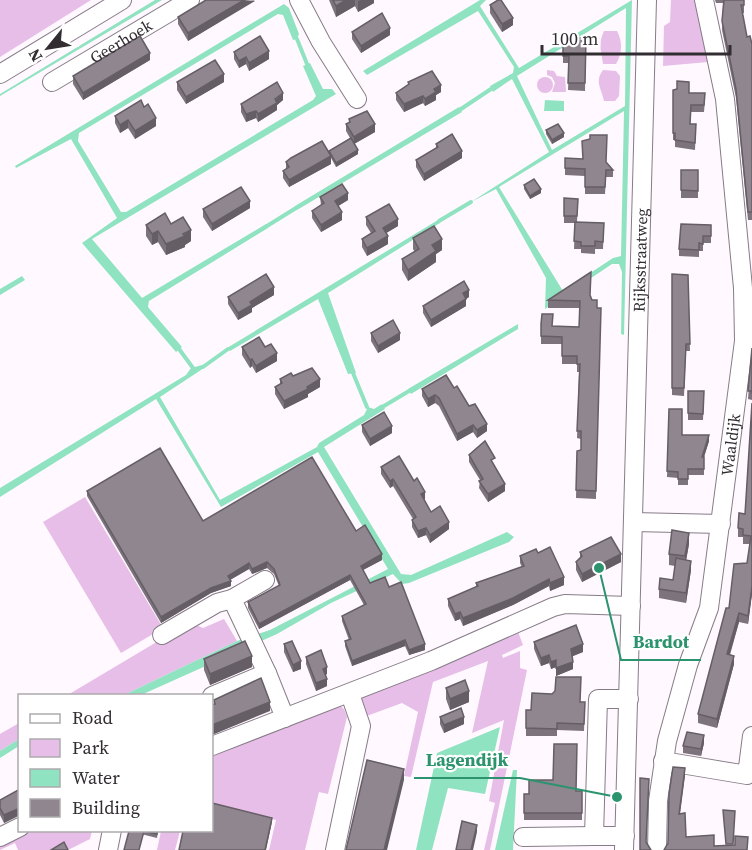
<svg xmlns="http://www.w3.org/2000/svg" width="752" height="850" font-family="'Source Serif 4',serif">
<rect width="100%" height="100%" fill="#fff8ff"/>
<!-- green -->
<g fill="#e6bee7">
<path d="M 0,0 L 91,0 L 0,57 Z"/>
<path d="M 671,0 L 695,0 L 708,62 L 663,66 L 664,26 L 670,22 Z"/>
<path d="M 604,31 L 617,31 C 623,42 622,54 616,64 L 603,64 C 601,50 598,44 604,31 Z"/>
<path d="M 547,70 L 554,71 L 557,76 L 565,77 L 566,92 L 552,92 L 555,83 L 552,77 L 547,75 Z"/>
<path d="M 603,70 L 616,71 L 620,76 L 619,96 L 615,101 L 604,101 C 602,89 594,82 603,70 Z"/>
<circle cx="545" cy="85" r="8"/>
<path d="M 85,497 L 163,628 L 121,653 L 43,522 Z"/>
<path d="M 224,619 L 237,641 L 124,695 L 66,696 L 160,640 L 194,624 L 203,628 Z"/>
<path d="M 517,629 L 523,645 L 502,655 L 503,658 L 520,651 L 520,668 L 527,670 L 490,850 L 484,850 L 495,803 L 489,801 L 504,720 L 472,733 L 488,661 L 433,682 L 411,777 L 404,776 L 418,712 L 402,703 L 364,717 L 358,699 Z"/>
<path d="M 339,705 L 344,709 L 347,717 L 328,794 L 319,792 L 305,850 L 269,850 L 276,820 L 212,804 L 212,753 Z"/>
<path d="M 19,723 L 19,739 L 0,751 L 0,734 Z"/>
<path d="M 27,831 L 92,831 L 90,839 L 68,850 L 18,850 L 15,843 L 0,850 L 0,843 Z"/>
<path d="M 161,831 L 180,831 L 175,850 L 157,850 Z"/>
</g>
<!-- water -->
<g fill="#90e3c1" fill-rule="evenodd">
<path d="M 155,0 L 162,0 L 0,96 L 0,94 Z"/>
<path d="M 480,0 L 486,0 L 480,6 L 519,68 L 632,0 L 624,335 L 621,334 L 622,272 L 619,264 L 612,264 L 545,309 L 546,278 L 496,189 L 471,202 L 549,152 L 512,79 L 493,92 L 490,86 L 513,73 L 514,67 L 478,11 L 367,75 L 363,71 ZM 626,8 L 625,106 L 552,150 L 517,76 ZM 624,111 L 621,256 L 613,258 L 563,291 L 499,187 Z"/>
<path d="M 284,4 L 289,8 L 299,34 L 297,39 L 293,40 L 283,15 L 278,14 L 79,133 L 78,141 L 121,212 L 126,212 L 313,100 L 316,96 L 303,66 L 310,63 L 323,89 L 332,89 L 336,94 L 92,239 L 142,298 L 266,224 L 268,228 L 149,301 L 148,307 L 182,347 L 176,352 L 82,243 L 117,218 L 71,139 L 16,168 L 15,166 Z"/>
<path d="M 545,100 L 564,101 L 564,111 L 544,111 Z"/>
<path d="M 459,107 L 462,112 L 297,210 L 295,206 Z"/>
<path d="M 438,220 L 440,223 L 328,293 L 356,373 L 348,374 L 318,299 L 230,351 L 227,348 Z"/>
<path d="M 22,276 L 25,280 L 0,295 L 0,289 Z"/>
<path d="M 518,324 L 518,329 L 411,394 L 408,389 Z"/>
<path d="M 202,365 L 204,368 L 160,397 L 220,500 L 317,447 L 319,443 L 364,415 L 368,407 L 374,409 L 382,404 L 385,409 L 324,447 L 401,574 L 411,575 L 507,532 L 514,537 L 509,542 L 409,583 L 402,584 L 393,574 L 331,603 L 277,634 L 141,695 L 124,695 L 237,641 L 270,630 L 388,569 L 318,452 L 221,507 L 156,399 L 0,497 L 0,488 L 186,375 L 191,368 Z"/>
<path d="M 500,727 L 485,794 L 448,788 L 432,850 L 416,850 L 437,753 Z"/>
<path d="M 19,739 L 19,746 L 0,758 L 0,751 Z"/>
<path d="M 513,770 L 517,770 L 513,850 L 495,850 Z"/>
</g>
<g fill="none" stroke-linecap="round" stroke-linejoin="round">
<!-- stream -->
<g stroke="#90e3c1" stroke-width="4">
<path d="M 297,39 L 307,64"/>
<path d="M 461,109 L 491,89"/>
<path d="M 439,221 L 471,202"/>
<path d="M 267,226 L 296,208"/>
<path d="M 179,349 L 193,368"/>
<path d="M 203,367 L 228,349"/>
<path d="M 353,373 L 367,407"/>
<path d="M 384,406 L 409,391"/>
</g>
<defs>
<g id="minor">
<path d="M 299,0 L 321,42 L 357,99"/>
<path d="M 0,74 L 122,0"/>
<path id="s1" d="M 52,82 L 190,0"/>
<path d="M 633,522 L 721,524"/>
<path d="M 265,580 L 232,599 L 267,673"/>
<path d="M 162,635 L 217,603 L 232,599"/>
<path d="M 212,696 L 267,673 L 285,718"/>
<path d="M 212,746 L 431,661 L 553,607 L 565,604 L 631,606"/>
<path d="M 663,761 L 747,775 L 752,736"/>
<path d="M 625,836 L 594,836 L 598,699 L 629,699"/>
<path d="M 0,837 L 20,827"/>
<path d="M 523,837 L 594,836"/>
<path d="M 108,850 L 112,830"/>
<path d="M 335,850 L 361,726 L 350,694"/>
<path id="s2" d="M 624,850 L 647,0"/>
<path id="s3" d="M 657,850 L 658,801 L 667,741 L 688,665 L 709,608 L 744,341 L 743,288 L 725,99 L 704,0"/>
</g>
</defs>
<!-- minor casing -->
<use href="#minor" stroke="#867c86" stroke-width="20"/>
<!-- minor -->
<use href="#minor" stroke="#fff" stroke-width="18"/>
</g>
<!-- wall -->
<g fill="#7c737c">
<path d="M 255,0 L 188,41 L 178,24 L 178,17 Z"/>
<path d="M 329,0 L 374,0 L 374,3 L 358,12 L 355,6 L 336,17 Z"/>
<path d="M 715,0 L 744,0 L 744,13 L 742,13 L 747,37 L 752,44 L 752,220 L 748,220 L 736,98 L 722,30 L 723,3 L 716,3 Z"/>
<path d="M 490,5 L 513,25 L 502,32 L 490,13 Z"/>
<path d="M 352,32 L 390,35 L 361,53 L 352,39 Z"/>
<path d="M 586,38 L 585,91 L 568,90 L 569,63 L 563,63 L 563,44 L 576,45 Z"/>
<path d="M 234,52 L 269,59 L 249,71 L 246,64 L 239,68 L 234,59 Z"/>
<path d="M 150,60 L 83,100 L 73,84 L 73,76 Z"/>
<path d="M 177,82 L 224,82 L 186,104 L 177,90 Z"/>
<path d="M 408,82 L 441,92 L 436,95 L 436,100 L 425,106 L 423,103 L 404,112 L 396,100 L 396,93 L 408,85 Z"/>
<path d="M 677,89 L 705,100 L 704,112 L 691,112 L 690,124 L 696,124 L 695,150 L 675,147 L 675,140 L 673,140 L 673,90 Z"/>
<path d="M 283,100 L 277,105 L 277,110 L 258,122 L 256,118 L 246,122 L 241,112 L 241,104 Z"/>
<path d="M 115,116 L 156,126 L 135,139 L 128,128 L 120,133 L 115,123 Z"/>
<path d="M 349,119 L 375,132 L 354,144 L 358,154 L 336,167 L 331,158 L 331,164 L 289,187 L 283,178 L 283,171 L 286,169 L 286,162 L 329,153 L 329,151 L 350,138 L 346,131 L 346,124 L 349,123 Z"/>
<path d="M 546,130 L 564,137 L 552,144 L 546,134 Z"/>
<path d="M 436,144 L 462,158 L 424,181 L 416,167 L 416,160 L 436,148 Z"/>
<path d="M 565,158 L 606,162 L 613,170 L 613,177 L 606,177 L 605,194 L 585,194 L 585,176 L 565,175 Z"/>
<rect x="681" y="170" width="17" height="28"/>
<path d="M 524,185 L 541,193 L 530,199 L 524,189 Z"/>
<path d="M 320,197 L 348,200 L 338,206 L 342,220 L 321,232 L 312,218 L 312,211 L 321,205 Z"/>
<path d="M 564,198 L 578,199 L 577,222 L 604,223 L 603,249 L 595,249 L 595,254 L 581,253 L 581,249 L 574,249 L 575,223 L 564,223 Z"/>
<path d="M 250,208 L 212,231 L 203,217 L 203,209 Z"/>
<path d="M 366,217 L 398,226 L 386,233 L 388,244 L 367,256 L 362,247 L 362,239 L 371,233 L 366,225 Z"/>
<path d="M 171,224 L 191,241 L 185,245 L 185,247 L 166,255 L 158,242 L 152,245 L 146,236 L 146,225 Z"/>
<path d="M 711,225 L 711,243 L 703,243 L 703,251 L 699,251 L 699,257 L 679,256 L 679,249 Z"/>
<path d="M 413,238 L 442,250 L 436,254 L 436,262 L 408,281 L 402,270 L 402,259 L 415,252 L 413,249 Z"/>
<path d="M 672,274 L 688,275 L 690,351 L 686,351 L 684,396 L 672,395 Z"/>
<path d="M 274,295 L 252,308 L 252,312 L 238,320 L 228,304 L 228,297 Z"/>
<path d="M 590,295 L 592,300 L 597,300 L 596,499 L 576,498 L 577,451 L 581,450 L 581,439 L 577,438 L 579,372 L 577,372 L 577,364 L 562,364 L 562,344 L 541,344 L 541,324 L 553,326 L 579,327 L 579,308 L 548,308 L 548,300 Z"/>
<path d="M 469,297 L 466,299 L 466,306 L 431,327 L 423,313 L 423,306 Z"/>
<path d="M 371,333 L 400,340 L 378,353 L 371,341 Z"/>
<path d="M 242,347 L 265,347 L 277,361 L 256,373 L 252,366 L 250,368 L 242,355 Z"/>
<path d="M 752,348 L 752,403 L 752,400 L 748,399 Z"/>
<path d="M 293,376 L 320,387 L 308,394 L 308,397 L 284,409 L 275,394 L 275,387 L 280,384 L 280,379 Z"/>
<path d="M 454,388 L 469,406 L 487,431 L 477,438 L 473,432 L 457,441 L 439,406 L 435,403 L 428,407 L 422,396 L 422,389 Z"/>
<path d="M 688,391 L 704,391 L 703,420 L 688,420 Z"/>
<path d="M 752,403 L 752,594 L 748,624 L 739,622 L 730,655 L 734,664 L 717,728 L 698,723 L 698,714 L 729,608 L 747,563 L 750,544 L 743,544 L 743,537 L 738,537 L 738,528 L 745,514 Z"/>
<path d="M 669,409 L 682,435 L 709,441 L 704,457 L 704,475 L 688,475 L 688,485 L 678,485 L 678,478 L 667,477 Z"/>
<path d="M 362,425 L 392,433 L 370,446 L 362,432 Z"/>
<path d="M 469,455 L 494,466 L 505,491 L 488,502 L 479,488 L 480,480 L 469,462 Z"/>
<path d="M 381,467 L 425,499 L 424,500 L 431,512 L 449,529 L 430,543 L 426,535 L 418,538 L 412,527 L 412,520 L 413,519 L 393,486 L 390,488 L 381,474 Z"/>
<path d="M 87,491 L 203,521 L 356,531 L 382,560 L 363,570 L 370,583 L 389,587 L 425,650 L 409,655 L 405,646 L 352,666 L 345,646 L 345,641 L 349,640 L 342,621 L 342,616 L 364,605 L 350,580 L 259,629 L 248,608 L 248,602 L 279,586 L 274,574 L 267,568 L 252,574 L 249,569 L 230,580 L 231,586 L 211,593 L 161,623 L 87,496 Z"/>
<path d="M 689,544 L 686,560 L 691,570 L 686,603 L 659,598 L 659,589 L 673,580 L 675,566 L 669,565 L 669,554 Z"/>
<path d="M 580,552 L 621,562 L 582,582 L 576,570 L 576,562 L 580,558 Z"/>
<path d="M 538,553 L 564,585 L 550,591 L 549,586 L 513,605 L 463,626 L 460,619 L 455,621 L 448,606 L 448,599 L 476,587 L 476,583 L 522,567 L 520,563 L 520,556 Z"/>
<path d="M 534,642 L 583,652 L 572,656 L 573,669 L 556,676 L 556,667 L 551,669 L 549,663 L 541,666 L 534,649 Z"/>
<path d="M 284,644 L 301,669 L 293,672 L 284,652 Z"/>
<path d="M 306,657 L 327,674 L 325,675 L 327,686 L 316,691 L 306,664 Z"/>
<path d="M 204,659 L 252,667 L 210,685 L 204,670 Z"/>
<path d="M 446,688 L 469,702 L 450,710 L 446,699 Z"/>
<path d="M 552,694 L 581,702 L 585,702 L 584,731 L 557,730 L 557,736 L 526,736 L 526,710 L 531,710 Z"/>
<path d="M 440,717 L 464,724 L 444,733 L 440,724 Z"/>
<path d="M 704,743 L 701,756 L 683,753 L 683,746 Z"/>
<path d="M 20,789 L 20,815 L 4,823 L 0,815 L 0,800 Z"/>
<path d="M 576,791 L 582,791 L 582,820 L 524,820 L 524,794 Z"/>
<path d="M 129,831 L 158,831 L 157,838 Z"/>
</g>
<!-- shaded-wall -->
<g fill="#655e65">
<path d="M 244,0 L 255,1 L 188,41 L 188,33 Z"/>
<path d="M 346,0 L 355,0 L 355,6 L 336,17 L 336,6 Z"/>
<path d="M 361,0 L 374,0 L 374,3 L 358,12 L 358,1 Z"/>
<path d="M 513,18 L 513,25 L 502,32 L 502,24 Z"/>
<path d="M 390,28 L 390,35 L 361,53 L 361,46 Z"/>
<path d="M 269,51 L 269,59 L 249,71 L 249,63 Z"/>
<path d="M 150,53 L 150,60 L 83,100 L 83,93 Z"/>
<path d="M 246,57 L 246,64 L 239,68 L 239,61 Z"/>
<path d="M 224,74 L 224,82 L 186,104 L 186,97 Z"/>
<path d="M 441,85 L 441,92 L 436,95 L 436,100 L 425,106 L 425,99 L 434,89 Z"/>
<path d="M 283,93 L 283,100 L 277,105 L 277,110 L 258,122 L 258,114 Z"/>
<path d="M 423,96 L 423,103 L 404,112 L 404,104 Z"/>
<path d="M 256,111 L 256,118 L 246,122 L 246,114 Z"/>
<path d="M 156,118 L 156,126 L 135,139 L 135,131 Z"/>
<path d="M 128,120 L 128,128 L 120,133 L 120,125 Z"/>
<path d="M 375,124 L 375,132 L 354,144 L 354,137 Z"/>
<path d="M 564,133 L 564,137 L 552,144 L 552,140 Z"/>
<path d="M 358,150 L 358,154 L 336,167 L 336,163 Z"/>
<path d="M 462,151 L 462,158 L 424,181 L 424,174 Z"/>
<path d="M 331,156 L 331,164 L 289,187 L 289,180 Z"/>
<path d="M 541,189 L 541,193 L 530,199 L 530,196 Z"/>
<path d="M 348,193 L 348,200 L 335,208 L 335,201 Z"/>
<path d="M 250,201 L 250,208 L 212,231 L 212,224 Z"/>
<path d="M 342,212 L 342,220 L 321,232 L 321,225 Z"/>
<path d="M 398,219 L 398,226 L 383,235 L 383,228 Z"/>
<path d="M 191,230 L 191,241 L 185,245 L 185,247 L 166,255 L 166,244 Z"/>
<path d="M 158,231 L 158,242 L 152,245 L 152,234 Z"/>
<path d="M 388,236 L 388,244 L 367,256 L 367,248 Z"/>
<path d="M 442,239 L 442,250 L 436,254 L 436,262 L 408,281 L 408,270 L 432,245 Z"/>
<path d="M 274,287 L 274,295 L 252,308 L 252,312 L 238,320 L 238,313 L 250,302 Z"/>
<path d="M 469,290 L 469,297 L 466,299 L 466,306 L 431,327 L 431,320 L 463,293 Z"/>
<path d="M 400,333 L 400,340 L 378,353 L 378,346 Z"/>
<path d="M 277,353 L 277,361 L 256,373 L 256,366 Z"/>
<path d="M 252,359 L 252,366 L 250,368 L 250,360 Z"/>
<path d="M 320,379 L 320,387 L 308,394 L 308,397 L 284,409 L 284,401 Z"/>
<path d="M 435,395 L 435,403 L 428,407 L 428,399 Z"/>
<path d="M 487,424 L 487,431 L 477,438 L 477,430 Z"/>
<path d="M 473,425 L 473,432 L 457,441 L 457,434 Z"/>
<path d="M 392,426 L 392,433 L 370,446 L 370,439 Z"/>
<path d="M 709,435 L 709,441 L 702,463 L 702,457 Z"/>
<path d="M 393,479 L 393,486 L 390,488 L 390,481 Z"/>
<path d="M 505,484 L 505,491 L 488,502 L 488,494 Z"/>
<path d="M 425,492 L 425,499 L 421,501 L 421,494 Z"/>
<path d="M 449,522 L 449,529 L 430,543 L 430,535 Z"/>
<path d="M 426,528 L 426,535 L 418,538 L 418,531 Z"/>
<path d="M 689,533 L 689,544 L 685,567 L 685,556 Z"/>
<path d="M 382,554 L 382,560 L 361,571 L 361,566 Z"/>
<path d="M 621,554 L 621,562 L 582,582 L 582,574 Z"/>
<path d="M 691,561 L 691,570 L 686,603 L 686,593 Z"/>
<path d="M 267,562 L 267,568 L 252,574 L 252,569 Z"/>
<path d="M 249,563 L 249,569 L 228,581 L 228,576 Z"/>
<path d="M 350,575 L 350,580 L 259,629 L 259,624 Z"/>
<path d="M 564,577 L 564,585 L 550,591 L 550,583 Z"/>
<path d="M 549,579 L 549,586 L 513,605 L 463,626 L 463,618 Z"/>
<path d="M 231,581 L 231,586 L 211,593 L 161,623 L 161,617 L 211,588 Z"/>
<path d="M 752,586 L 752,594 L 748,624 L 748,616 Z"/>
<path d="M 460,612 L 460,619 L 455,621 L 455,614 Z"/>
<path d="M 739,613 L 739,622 L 727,663 L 727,654 Z"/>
<path d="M 405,640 L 405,646 L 352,666 L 352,661 Z"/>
<path d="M 425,644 L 425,650 L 409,655 L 409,650 Z"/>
<path d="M 583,644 L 583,652 L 571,657 L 571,649 Z"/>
<path d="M 549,655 L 549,663 L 541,666 L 541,658 Z"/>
<path d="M 252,656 L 252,667 L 210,685 L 210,674 Z"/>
<path d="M 734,656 L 734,664 L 717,728 L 717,719 Z"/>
<path d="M 556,660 L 556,667 L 551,669 L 551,662 Z"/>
<path d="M 301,661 L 301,669 L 293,672 L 293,665 Z"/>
<path d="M 573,662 L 573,669 L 556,676 L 556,668 Z"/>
<path d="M 327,667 L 327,674 L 323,676 L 323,669 Z"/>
<path d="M 327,679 L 327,686 L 316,691 L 316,683 Z"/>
<path d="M 469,691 L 469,702 L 450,710 L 450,699 Z"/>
<path d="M 270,702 L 270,711 L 212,735 L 212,725 Z"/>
<path d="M 464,717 L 464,724 L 444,733 L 444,725 Z"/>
<path d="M 704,735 L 704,743 L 701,756 L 701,749 Z"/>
<path d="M 685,768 L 685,776 L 679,822 L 679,814 Z"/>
<path d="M 404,769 L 404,780 L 387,850 L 384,850 Z"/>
<path d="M 20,808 L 20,815 L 4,823 L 4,815 Z"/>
<path d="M 272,818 L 272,822 L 266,850 L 265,850 Z"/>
<path d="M 477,825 L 477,832 L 473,850 L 471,850 Z"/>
</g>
<!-- building -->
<g fill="#908690" stroke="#655e65" stroke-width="1.5">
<path d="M 206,0 L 244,0 L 188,33 L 178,17 Z"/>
<path d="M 333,0 L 346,0 L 336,6 Z"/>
<path d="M 498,0 L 501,0 L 513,18 L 502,24 L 490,5 Z"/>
<path d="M 724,0 L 744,0 L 744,5 L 741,5 L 747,37 L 750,36 L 752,44 L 752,212 L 748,212 L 736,89 L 722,21 Z"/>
<path d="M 382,13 L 390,28 L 361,46 L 352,32 Z"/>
<path d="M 140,36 L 150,53 L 83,93 L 73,76 Z"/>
<path d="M 260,36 L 269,51 L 249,63 L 246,57 L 239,61 L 234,52 Z"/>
<path d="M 576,38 L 586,38 L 585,83 L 568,83 L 569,56 L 563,56 L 563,44 L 576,45 Z"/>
<path d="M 215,60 L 224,74 L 186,97 L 177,82 Z"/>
<path d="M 432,71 L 441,85 L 434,89 L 436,92 L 425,99 L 423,96 L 404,104 L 396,93 L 409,84 L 408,82 Z"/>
<path d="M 677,81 L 689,82 L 689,93 L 705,93 L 704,105 L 691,105 L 690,124 L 696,124 L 695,143 L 675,140 L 675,133 L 673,133 L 673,90 L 677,89 Z"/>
<path d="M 277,82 L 283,93 L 275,99 L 277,103 L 258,114 L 256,111 L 246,114 L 241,104 Z"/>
<path d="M 141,100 L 144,107 L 148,104 L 156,118 L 135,131 L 128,120 L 120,125 L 115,116 Z"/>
<path d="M 367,111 L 375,124 L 354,137 L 346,124 L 350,122 L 349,119 Z"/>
<path d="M 558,124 L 564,133 L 552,140 L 546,130 Z"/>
<path d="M 452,134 L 462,151 L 424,174 L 416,160 L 438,147 L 436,144 Z"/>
<path d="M 590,135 L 607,135 L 606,162 L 613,170 L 606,170 L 605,187 L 585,187 L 585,169 L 565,168 L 565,158 L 583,159 L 582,141 L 590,139 Z"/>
<path d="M 351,138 L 358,150 L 336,163 L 329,151 Z"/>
<path d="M 322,141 L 331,156 L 289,180 L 283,171 L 289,167 L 286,162 L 291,158 Z"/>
<path d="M 681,170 L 698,170 L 698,191 L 681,190 Z"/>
<path d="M 534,179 L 541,189 L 530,196 L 524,185 Z"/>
<path d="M 342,184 L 348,193 L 335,201 L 342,212 L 321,225 L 312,211 L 324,203 L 320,197 Z"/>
<path d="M 241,187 L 250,201 L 212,224 L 203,209 Z"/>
<path d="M 564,198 L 578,199 L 577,216 L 564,216 Z"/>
<path d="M 389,204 L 398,219 L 383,228 L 388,236 L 367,248 L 362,239 L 375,231 L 366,217 Z"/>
<path d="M 165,213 L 171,224 L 183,217 L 191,230 L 183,234 L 185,236 L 166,244 L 158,231 L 152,234 L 146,225 Z"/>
<path d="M 575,222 L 604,223 L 603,242 L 595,241 L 595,246 L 581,246 L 581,242 L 574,241 Z"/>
<path d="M 681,224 L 711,225 L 711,236 L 703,236 L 703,244 L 699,243 L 699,250 L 679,249 Z"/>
<path d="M 434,226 L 442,239 L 432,245 L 436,251 L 408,270 L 402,259 L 419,249 L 413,238 Z"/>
<path d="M 591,272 L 590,295 L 592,300 L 597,300 L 597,308 L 601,308 L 596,491 L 576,490 L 577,451 L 581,450 L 581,431 L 577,431 L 580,364 L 577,364 L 577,356 L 562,356 L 562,337 L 541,336 L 541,324 L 542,314 L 553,314 L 552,326 L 579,327 L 580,301 L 548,300 Z"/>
<path d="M 266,274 L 274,287 L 250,302 L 252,305 L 238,313 L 228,297 Z"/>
<path d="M 672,274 L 688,275 L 690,344 L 686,344 L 684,388 L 672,388 Z"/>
<path d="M 464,281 L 469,290 L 463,293 L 466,299 L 431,320 L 423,306 Z"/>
<path d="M 393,320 L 400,333 L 378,346 L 371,333 Z"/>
<path d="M 259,337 L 265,347 L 271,344 L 277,353 L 256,366 L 252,359 L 250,360 L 242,347 Z"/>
<path d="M 752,348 L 752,394 L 752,391 L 748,391 Z"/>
<path d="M 312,368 L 320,379 L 307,387 L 308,389 L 284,401 L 275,387 L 282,383 L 280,379 L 291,373 L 293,376 Z"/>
<path d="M 446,375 L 454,388 L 457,386 L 469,406 L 475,404 L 487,424 L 477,430 L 473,425 L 457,434 L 439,398 L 435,395 L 428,399 L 422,389 Z"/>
<path d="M 688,391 L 704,391 L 703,414 L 688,413 Z"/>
<path d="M 752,403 L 752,586 L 748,616 L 739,613 L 727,654 L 734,656 L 717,719 L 698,714 L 726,608 L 729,608 L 734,564 L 747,563 L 751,536 L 743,535 L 743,529 L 738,528 L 739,513 L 745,514 Z"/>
<path d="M 669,409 L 682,409 L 682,435 L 709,435 L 702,457 L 704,457 L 704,469 L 688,469 L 688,479 L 678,479 L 678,472 L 667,471 Z"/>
<path d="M 384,412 L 392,426 L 370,439 L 362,425 Z"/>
<path d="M 485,441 L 495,458 L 491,460 L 505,484 L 488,494 L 479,481 L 483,479 L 469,455 Z"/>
<path d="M 160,448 L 203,521 L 312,457 L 356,531 L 365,525 L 382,554 L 361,566 L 370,583 L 385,577 L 389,587 L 401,582 L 425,644 L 409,650 L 405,640 L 352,661 L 345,641 L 351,639 L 342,616 L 366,604 L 350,575 L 259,624 L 248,602 L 280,585 L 274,569 L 267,562 L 252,569 L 249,563 L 228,576 L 231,581 L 211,588 L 161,617 L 87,491 Z"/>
<path d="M 399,456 L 414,481 L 417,478 L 425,492 L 421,494 L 431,512 L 440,506 L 449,522 L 430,535 L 426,528 L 418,531 L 412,520 L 416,517 L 393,479 L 390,481 L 381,467 Z"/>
<path d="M 672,530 L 689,533 L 685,556 L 669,554 Z"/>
<path d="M 611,537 L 621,554 L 582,574 L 576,562 L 582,556 L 580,552 Z"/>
<path d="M 550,547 L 564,577 L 550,583 L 549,579 L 513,598 L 463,618 L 460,612 L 455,614 L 448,599 L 478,586 L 476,583 L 524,566 L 520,556 L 536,549 L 538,553 Z"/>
<path d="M 676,558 L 691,561 L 686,593 L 659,589 L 660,578 L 673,580 Z"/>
<path d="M 576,625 L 583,644 L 571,649 L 573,662 L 556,668 L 556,660 L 551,662 L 549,655 L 541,658 L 534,642 Z"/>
<path d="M 245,641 L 252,656 L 210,674 L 204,659 Z"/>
<path d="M 292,641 L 301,661 L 293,665 L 284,644 Z"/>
<path d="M 321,650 L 327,667 L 323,669 L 327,679 L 316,683 L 306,657 Z"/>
<path d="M 556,677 L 581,677 L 580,702 L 585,702 L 584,724 L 557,723 L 557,729 L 526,728 L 526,710 L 531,710 L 532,693 L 552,694 L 555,691 Z"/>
<path d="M 261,678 L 270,702 L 212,725 L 212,705 L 215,704 L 214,700 Z"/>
<path d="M 465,680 L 469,691 L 450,699 L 446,688 Z"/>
<path d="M 461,708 L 464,717 L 444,725 L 440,717 Z"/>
<path d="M 687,732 L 704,735 L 701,749 L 683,746 Z"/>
<path d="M 554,744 L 577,744 L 576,791 L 582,791 L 582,813 L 524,813 L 524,794 L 529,794 L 529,780 L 553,780 Z"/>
<path d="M 367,760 L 404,769 L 384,850 L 346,850 Z"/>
<path d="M 673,767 L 685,768 L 679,814 L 685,813 L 686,837 L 714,835 L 714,846 L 735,845 L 735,836 L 748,837 L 747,850 L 664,850 L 668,843 L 669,794 Z"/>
<path d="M 640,778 L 649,779 L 646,842 L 651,850 L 640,850 Z"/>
<path d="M 20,789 L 20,808 L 4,815 L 0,808 L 0,800 Z"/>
<path d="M 212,803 L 272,818 L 265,850 L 179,850 L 183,831 L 212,831 Z"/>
<path d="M 723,810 L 735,811 L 733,844 L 726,844 Z"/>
<path d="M 462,821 L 477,825 L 471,850 L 456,850 Z"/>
<path d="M 129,831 L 157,831 L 157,834 L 144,831 L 139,850 L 124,850 Z"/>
<path d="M 64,842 L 68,850 L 51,850 Z"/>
</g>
<g text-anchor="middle" stroke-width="4.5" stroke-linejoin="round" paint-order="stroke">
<!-- street labels -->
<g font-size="16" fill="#312d31" stroke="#fff">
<text dy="6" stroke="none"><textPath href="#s1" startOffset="80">Geerhoek</textPath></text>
<text dy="6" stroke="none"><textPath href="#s2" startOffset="590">Rijksstraatweg</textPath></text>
<text dy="6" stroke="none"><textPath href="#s3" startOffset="414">Waaldijk</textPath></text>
</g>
</g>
<!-- callouts -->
<path fill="none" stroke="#2c936f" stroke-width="2" d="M599 568L621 660H701M617 797L520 778H414"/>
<g fill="#2c936f" stroke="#fff" stroke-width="2">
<circle cx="599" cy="568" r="6"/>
<circle cx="617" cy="797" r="6"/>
</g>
<g font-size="18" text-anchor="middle" font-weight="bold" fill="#2c936f" stroke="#fff" stroke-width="4.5" stroke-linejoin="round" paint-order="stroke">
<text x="661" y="648">Bardot</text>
<text x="467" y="766">Lagendijk</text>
</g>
<!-- legend -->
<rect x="18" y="694" width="195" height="138" fill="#ffffff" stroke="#adabad" stroke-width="1.5"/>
<rect x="30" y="714" width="30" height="9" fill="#ffffff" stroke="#adabad" stroke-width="1.5"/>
<text x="72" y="724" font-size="18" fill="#312d31">Road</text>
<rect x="30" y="739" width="30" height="18" fill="#e6bee7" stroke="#adabad" stroke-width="1.5"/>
<text x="72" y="754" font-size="18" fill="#312d31">Park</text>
<rect x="30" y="769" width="30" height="18" fill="#90e3c1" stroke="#adabad" stroke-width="1.5"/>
<text x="72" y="784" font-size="18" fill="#312d31">Water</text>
<rect x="30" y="799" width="30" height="18" fill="#908690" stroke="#adabad" stroke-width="1.5"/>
<text x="72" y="814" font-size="18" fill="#312d31">Building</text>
<!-- north arrow -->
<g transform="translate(48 48) rotate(240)" stroke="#ffffff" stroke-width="4.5" paint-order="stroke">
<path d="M0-4.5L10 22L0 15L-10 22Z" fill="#312d31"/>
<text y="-9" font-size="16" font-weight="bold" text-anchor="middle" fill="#312d31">N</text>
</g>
<!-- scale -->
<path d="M542 45v9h188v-9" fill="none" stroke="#312d31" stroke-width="3"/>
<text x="551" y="45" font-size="18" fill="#312d31" stroke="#ffffff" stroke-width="4.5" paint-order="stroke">100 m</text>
</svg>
